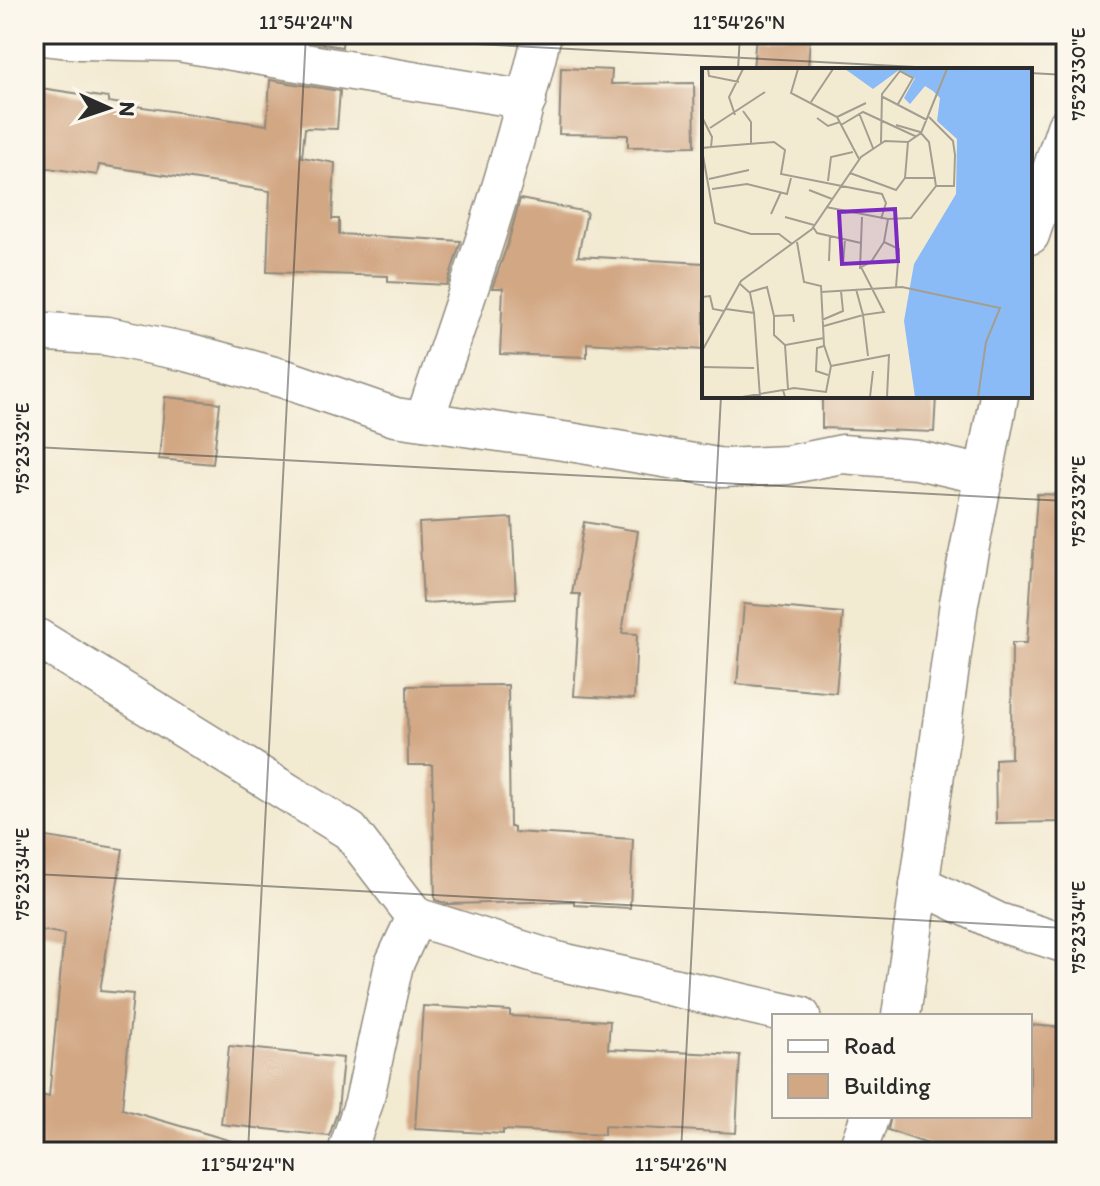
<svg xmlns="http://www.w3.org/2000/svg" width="1100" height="1186" font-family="Itim,sans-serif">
<rect width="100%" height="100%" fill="#fbf7ec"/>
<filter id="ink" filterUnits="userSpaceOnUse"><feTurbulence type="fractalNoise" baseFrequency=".0125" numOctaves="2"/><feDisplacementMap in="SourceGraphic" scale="16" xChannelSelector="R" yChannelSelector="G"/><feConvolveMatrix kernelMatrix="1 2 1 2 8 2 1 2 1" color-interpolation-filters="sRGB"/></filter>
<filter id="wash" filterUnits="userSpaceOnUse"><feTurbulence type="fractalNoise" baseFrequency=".006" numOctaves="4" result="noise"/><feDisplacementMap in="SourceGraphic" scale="32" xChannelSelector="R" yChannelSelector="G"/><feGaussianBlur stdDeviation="1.8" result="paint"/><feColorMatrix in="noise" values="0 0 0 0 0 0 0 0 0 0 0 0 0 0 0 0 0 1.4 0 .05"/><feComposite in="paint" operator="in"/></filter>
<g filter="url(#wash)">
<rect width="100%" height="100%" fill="#f3ead2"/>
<g id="blocks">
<!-- building -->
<g fill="#d2a784">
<path d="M 274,34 L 343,34 L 342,47 L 274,36 Z"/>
<path d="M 756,34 L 810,34 L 808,70 L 753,70 Z"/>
<path d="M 561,68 L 612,70 L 611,84 L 694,83 L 695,146 L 628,147 L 628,135 L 559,134 Z"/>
<path d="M 270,80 L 340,91 L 337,129 L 305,128 L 302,157 L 335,163 L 332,219 L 339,219 L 339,234 L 461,241 L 447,285 L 388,282 L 388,276 L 267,272 L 270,191 L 99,165 L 97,175 L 34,166 L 34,132 L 40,88 L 108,98 L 108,102 L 267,125 Z"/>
<path d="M 520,199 L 587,212 L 578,256 L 704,263 L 704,350 L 587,343 L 587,357 L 500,354 L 503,288 L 492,288 L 508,243 Z"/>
<path d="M 822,396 L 936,396 L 934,432 L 822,428 Z"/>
<path d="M 165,397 L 220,403 L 213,464 L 159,459 Z"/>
<path d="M 1037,494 L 1066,495 L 1066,822 L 996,823 L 995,759 L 1011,758 L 1012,643 L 1027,643 Z"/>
<path d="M 512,518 L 516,598 L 423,603 L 419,523 Z"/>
<path d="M 584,522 L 638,531 L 622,633 L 637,634 L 634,699 L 574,696 L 580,594 L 572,594 Z"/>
<path d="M 744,604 L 843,613 L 836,693 L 737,684 Z"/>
<path d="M 508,685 L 510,827 L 514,827 L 514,832 L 633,839 L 630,908 L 574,905 L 574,901 L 448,904 L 435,900 L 432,765 L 408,765 L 407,686 Z"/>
<path d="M 34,835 L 123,849 L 100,991 L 133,994 L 122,1109 L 235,1142 L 234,1152 L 34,1152 L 34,1093 L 49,1097 L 64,934 L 34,929 Z"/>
<path d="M 423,1006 L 510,1011 L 510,1016 L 610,1021 L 608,1049 L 740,1055 L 736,1133 L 604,1126 L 604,1135 L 503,1130 L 503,1134 L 415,1129 Z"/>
<path d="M 1030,1025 L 1066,1028 L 1066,1152 L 950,1152 L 888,1130 L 891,1116 L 1030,1116 Z"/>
<path d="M 229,1046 L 343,1058 L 338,1110 L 329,1136 L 221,1124 Z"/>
</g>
</g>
</g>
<g filter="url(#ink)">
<use href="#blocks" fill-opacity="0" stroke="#8f8a7e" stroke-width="2"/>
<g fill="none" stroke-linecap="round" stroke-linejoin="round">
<defs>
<g id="street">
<path d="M 34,35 L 81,40 L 178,42 L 527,100"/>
<path d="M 1030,235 L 1066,127"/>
<path d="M 34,331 L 107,336 L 187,352 L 285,379 L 395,417 L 570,442 L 723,468 L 788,465 L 842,454 L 917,460 L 984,475"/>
<path d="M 424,421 C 468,293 512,166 542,34"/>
<path d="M 34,636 L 350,831 L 416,917 L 557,961 L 801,1016"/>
<path d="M 919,884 L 998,922 L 1066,944"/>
<path d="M 901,1016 L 959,603 L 999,396"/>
<path d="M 347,1152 L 364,1102 L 394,964 L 416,917"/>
<path d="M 857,1152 L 870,1116"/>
</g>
</defs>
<!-- street casing -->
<use href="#street" stroke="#8f8a7e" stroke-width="41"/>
<!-- street -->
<use href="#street" stroke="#fff" stroke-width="38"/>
</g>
</g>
<!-- ticks -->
<path fill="none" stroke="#2b2b2b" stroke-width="2" stroke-opacity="0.45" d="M 286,34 L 973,70M 738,70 L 740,34M 1030,73 L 1066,75M 34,447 L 1066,501M 34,874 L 1066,928M 248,1152 L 306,34M 681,1152 L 721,396"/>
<!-- overview -->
<g transform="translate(702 68)">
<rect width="330" height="330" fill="#f3ead2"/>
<path d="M 143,1 L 330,1 L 330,329 L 213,329 L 202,253 L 212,196 L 254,126 L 255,71 L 235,53 L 238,30 L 231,23 L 223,18 L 208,36 L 202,30 L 213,10 L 197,2 L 171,21 Z" fill="#8abbf6"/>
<path fill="none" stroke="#a39e8f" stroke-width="2" d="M 6,1 L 7,8 L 37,14M 96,1 L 89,25 L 135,49 L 157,91M 179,28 L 225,52M 109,34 L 131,1M 41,43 L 49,54 L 49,75M 157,45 L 171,80M 33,47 L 27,29 L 41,1M 0,49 L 10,69 L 9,79 L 0,80M 135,49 L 164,35M 227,49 L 251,73 L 253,87 L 252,118 L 234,118M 115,50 L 126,58 L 138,54M 139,57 L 161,44 L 215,69M 8,60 L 63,24M 179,75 L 180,26 L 198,3 L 211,10 L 196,36M 9,79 L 72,74 L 83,82 L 79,106 L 180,126 L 184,135 L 179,151M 0,82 L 13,155 L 49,166 L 77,166 L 90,176M 148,105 L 194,122 L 203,110 L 234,110M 203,110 L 206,74M 7,111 L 47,102M 126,113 L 129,89 L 151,84M 10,121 L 45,116 L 85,126 L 89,110M 107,122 L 130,131M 124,139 L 186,151M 69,146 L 79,124M 83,149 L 112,157M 111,159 L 115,165 L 159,175M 182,174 L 197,181 L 194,219M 127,193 L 128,167M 141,197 L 143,171M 158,201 L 160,149M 37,215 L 48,225 L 52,245M 154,221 L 161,247 L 182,244 L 159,199 L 169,194 L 182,174 L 186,151 L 209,150 L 234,118 L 227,74 L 218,64 L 194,57M 48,224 L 65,219 L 72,248 L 91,247 L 92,254M 119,224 L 200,219 L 298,240 L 284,274 L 276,329M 0,229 L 8,228 L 11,241 L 22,243M 24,241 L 52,245 L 58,329M 72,248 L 72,267 L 83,277M 120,252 L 141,243 L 139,223M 122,258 L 161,247 L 166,288M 122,278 L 115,280 L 114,303 L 126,307M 0,283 L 39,213 L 110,161 L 159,89 L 183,73 L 206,74 L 219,65 L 245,1M 129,298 L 187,287 L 185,329M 0,299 L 52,300M 86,321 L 83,277 L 122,270M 40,329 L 81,322M 83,329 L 81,322 L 92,320 L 124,324 L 129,298 L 122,277 L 119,218 L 102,214 L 95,174M 168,329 L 171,303"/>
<path fill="#7b2cbf" fill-opacity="0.15" stroke="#7b2cbf" stroke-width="4" d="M 193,141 L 196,193 L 140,196 L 137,144 Z"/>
<rect width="330" height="330" fill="none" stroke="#2b2b2b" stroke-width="4"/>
</g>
<!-- margin -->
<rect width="1100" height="1186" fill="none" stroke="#fbf7ec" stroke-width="88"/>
<!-- legend -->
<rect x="772" y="1014" width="260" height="104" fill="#fbf7ec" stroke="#a8a59f" stroke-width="2"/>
<rect x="788" y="1040" width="40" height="12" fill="#ffffff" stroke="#a8a59f" stroke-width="2"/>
<text x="844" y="1054" font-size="24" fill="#2b2b2b">Road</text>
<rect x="788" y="1074" width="40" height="24" fill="#d2a784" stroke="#a8a59f" stroke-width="2"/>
<text x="844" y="1094" font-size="24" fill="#2b2b2b">Building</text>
<!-- north arrow -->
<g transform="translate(108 108) rotate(93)" stroke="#fbf7ec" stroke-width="6" paint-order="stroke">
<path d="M0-6L14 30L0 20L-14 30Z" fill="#2b2b2b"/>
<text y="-12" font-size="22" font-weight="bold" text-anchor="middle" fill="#2b2b2b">N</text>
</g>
<rect x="44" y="44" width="1012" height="1098" fill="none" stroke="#2b2b2b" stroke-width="3"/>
<g font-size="20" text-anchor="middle" fill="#2b2b2b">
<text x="306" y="29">11°54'24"N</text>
<text x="739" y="29">11°54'26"N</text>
<text transform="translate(1078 74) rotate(-90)" y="7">75°23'30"E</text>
<text transform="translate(22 448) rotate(-90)" y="7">75°23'32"E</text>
<text transform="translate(1078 501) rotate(-90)" y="7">75°23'32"E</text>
<text transform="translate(22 874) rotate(-90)" y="7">75°23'34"E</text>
<text transform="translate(1078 927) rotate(-90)" y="7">75°23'34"E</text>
<text x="248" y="1171">11°54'24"N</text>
<text x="681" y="1171">11°54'26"N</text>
</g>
</svg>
